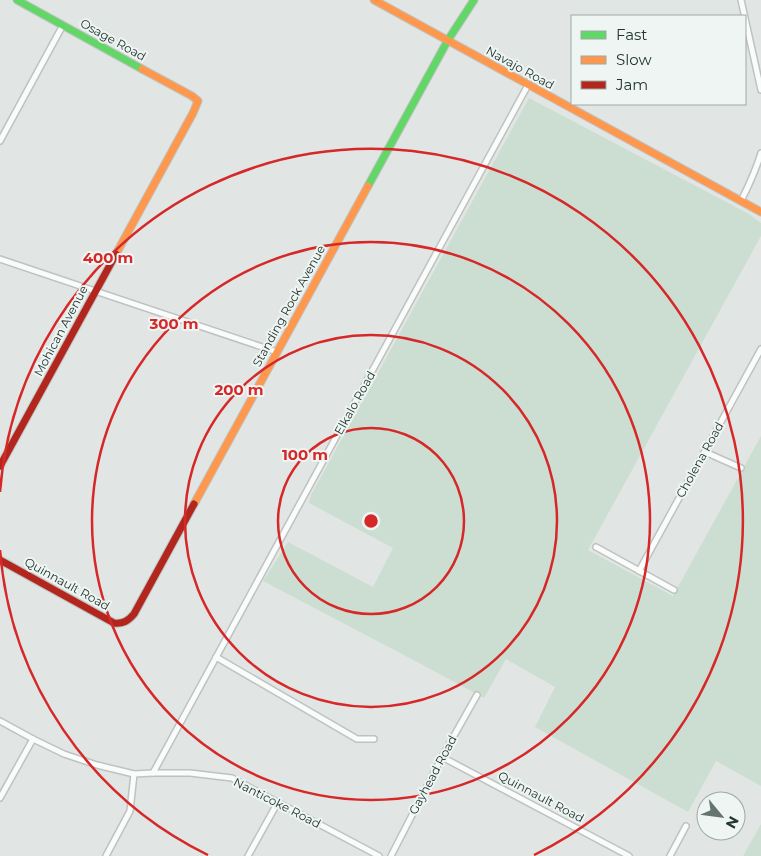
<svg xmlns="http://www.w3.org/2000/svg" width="761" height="856" font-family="Montserrat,sans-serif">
<rect width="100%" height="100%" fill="#e1e6e4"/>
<!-- green -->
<g fill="#ccded1">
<path d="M 529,98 L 749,214 L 761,223 L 761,236 L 588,550 L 673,596 L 761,436 L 761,786 L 716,761 L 688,812 L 535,727 L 555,687 L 506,659 L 484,698 L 421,664 L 263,581 L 288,542 L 373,587 L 393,548 L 309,503 L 311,495 Z"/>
<path d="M 761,824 L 761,856 L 743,856 Z"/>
</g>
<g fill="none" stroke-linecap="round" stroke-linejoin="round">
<defs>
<g id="street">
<path d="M 741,0 L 761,90"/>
<path d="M 0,141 L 63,25"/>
<path d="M 741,201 C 749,185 756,170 761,153"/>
<path d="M 0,259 L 277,352"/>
<path d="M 705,452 L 741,468"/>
<path d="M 596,547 L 674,590"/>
<path d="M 639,571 L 761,349"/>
<path d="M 216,657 L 357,739 L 374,739"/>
<path d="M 0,721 L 33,739 L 64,754 L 97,765 L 134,774 L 153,773 L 190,773 L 232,778 L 379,856"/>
<path d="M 442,757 L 629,856"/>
<path d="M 153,773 L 528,85"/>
<path d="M 0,798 L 33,739"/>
<path d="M 106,856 L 130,811 L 134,774"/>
<path d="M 248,856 L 278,802"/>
<path d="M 391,856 L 442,757 L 477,695"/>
<path d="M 670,856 L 686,826"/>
</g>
<g id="fast">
<path d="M 17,0 L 142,69"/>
<path d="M 368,186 L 448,40 L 474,0"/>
</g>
<g id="slow">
<path d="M 374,0 L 761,212"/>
<path d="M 116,254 L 193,113 L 198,101 L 192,96 L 142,69"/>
<path d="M 194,504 L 368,186"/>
</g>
<g id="jam">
<path d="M 0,466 L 116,254"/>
<path d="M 0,560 L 114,623 C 123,624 128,621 134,614 L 194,504"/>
</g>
</defs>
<!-- street casing -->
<use href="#street" stroke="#bec3c1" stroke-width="8"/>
<!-- fast casing -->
<use href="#fast" stroke="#bec3c1" stroke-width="9"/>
<!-- slow casing -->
<use href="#slow" stroke="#bec3c1" stroke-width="9"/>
<!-- jam casing -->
<use href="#jam" stroke="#bec3c1" stroke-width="9"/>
<!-- street -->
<use href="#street" stroke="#fafbfb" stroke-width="5"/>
<!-- fast -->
<use href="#fast" stroke="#63d668" stroke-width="7"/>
<!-- slow -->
<use href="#slow" stroke="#ff974d" stroke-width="7"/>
<!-- jam -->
<use href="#jam" stroke="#b3261e" stroke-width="7"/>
</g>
<!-- distance rings -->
<g fill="none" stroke="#d62828" stroke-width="2.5">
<circle cx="371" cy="521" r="93"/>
<circle cx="371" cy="521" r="186"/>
<circle cx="371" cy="521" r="279"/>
<path d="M208 855A372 372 0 0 1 0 550M0 492A372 372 0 1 1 534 855"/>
</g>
<g text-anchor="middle" stroke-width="4" stroke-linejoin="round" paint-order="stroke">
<!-- street labels -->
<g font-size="12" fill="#223631" stroke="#eff5f2">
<text transform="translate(113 40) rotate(29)" y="4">Osage Road</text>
<text transform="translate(520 68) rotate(29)" y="4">Navajo Road</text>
<text transform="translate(289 306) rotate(-61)" y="4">Standing Rock Avenue</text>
<text transform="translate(61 331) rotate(-62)" y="4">Mohican Avenue</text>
<text transform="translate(355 403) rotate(-61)" y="4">Elkalo Road</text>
<text transform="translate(700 460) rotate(-61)" y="4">Cholena Road</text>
<text transform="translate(67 584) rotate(29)" y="4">Quinnault Road</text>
<text transform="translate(433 775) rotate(-62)" y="4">Gayhead Road</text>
<text transform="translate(541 797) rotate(28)" y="4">Quinnault Road</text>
<text transform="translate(277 803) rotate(27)" y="4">Nanticoke Road</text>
</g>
</g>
<circle cx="371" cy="521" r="8" fill="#d62828" stroke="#eff5f2" stroke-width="2.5"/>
<g font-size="15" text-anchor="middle" font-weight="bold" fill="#d62828" stroke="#eff5f2" stroke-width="4" stroke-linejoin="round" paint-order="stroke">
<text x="108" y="263">400 m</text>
<text x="174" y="329">300 m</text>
<text x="239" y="395">200 m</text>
<text x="305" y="460">100 m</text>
</g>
<!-- legend -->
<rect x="571" y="15" width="175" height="90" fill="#eff5f2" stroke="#9da9a5"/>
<rect x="581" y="31" width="25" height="8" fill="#63d668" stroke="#9da9a5"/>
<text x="616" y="40" font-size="15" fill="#223631">Fast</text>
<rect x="581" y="56" width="25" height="8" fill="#ff974d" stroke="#9da9a5"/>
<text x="616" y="65" font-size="15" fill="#223631">Slow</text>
<rect x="581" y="81" width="25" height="8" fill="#b3261e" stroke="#9da9a5"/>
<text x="616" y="90" font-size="15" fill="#223631">Jam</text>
<!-- north arrow -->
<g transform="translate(721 816) rotate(119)"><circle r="24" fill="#eff5f2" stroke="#9da9a5"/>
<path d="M0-4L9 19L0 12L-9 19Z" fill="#657470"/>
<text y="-8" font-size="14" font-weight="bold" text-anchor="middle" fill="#223631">N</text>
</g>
</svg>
